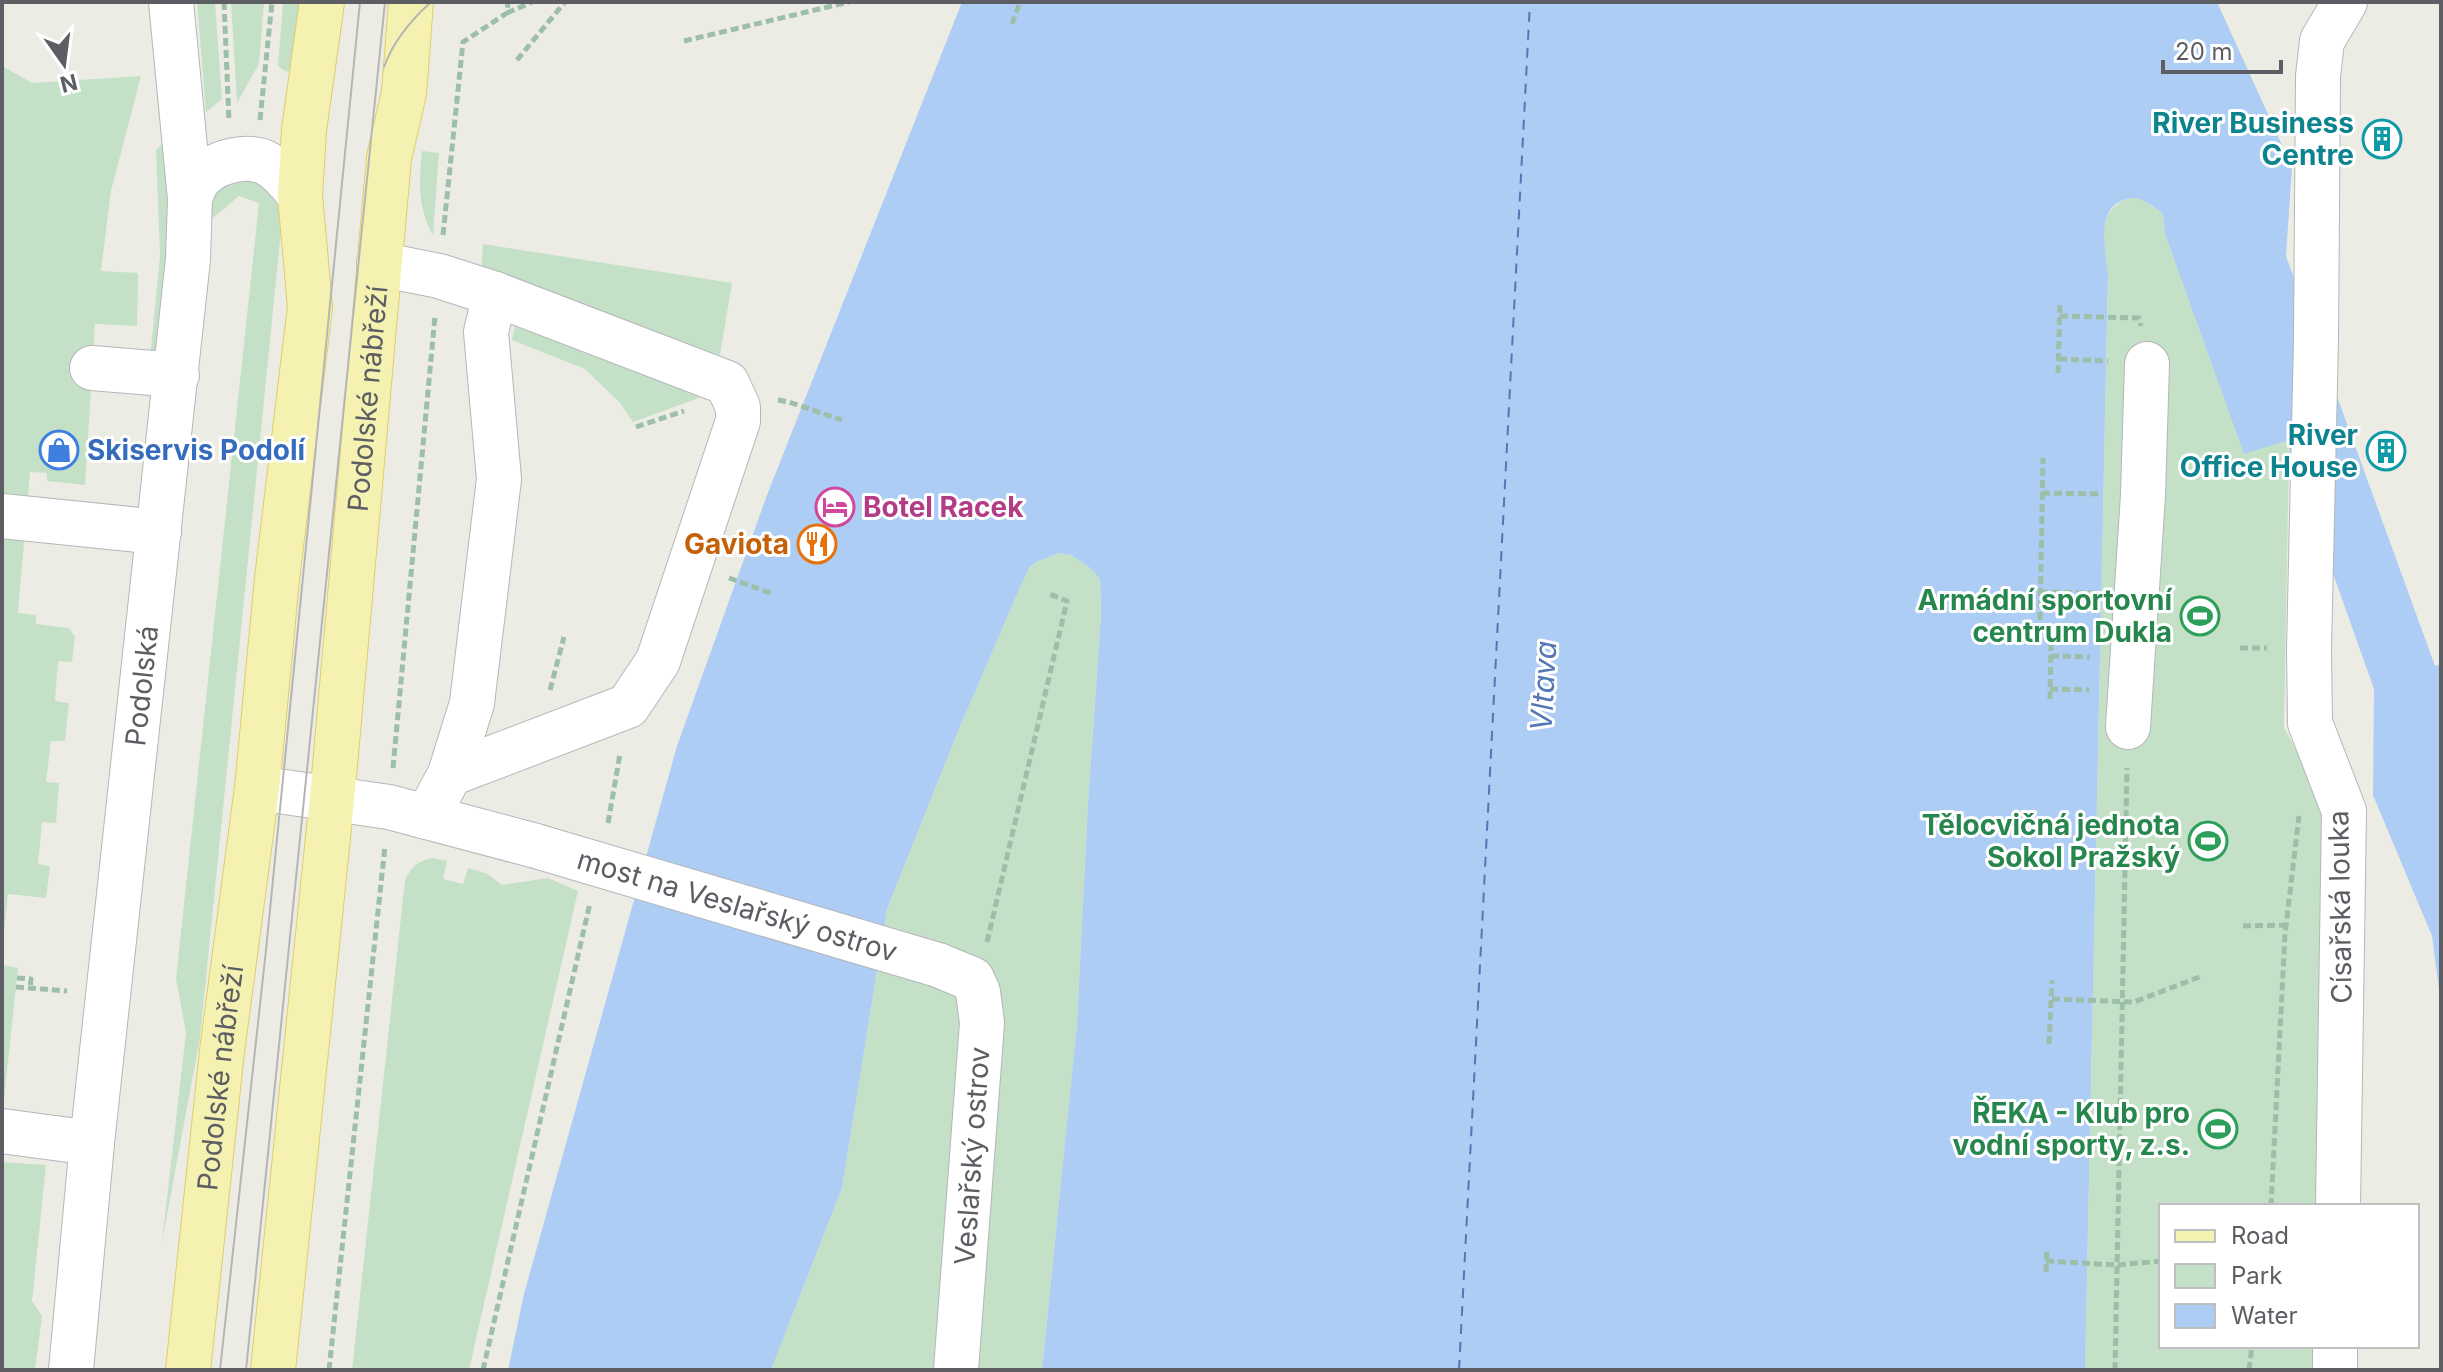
<svg xmlns="http://www.w3.org/2000/svg" width="2443" height="1372" font-family="Inter,sans-serif">
<rect width="100%" height="100%" fill="#edece4"/>
<!-- green -->
<g fill="#c4e1c7">
<path d="M 197,2 L 215,2 L 222,99 L 206,112 Z"/>
<path d="M 231,2 L 264,2 L 259,64 L 237,103 Z"/>
<path d="M 283,2 L 306,2 L 299,73 L 285,71 L 278,66 Z"/>
<path d="M 2,66 L 32,83 L 141,76 L 111,191 L 101,271 L 138,273 L 137,326 L 95,324 L 85,485 L 47,481 L 47,473 L 30,472 L 18,613 L 36,615 L 36,624 L 69,628 L 75,637 L 72,662 L 58,661 L 55,701 L 69,703 L 65,741 L 51,741 L 46,782 L 59,783 L 56,823 L 42,822 L 38,864 L 50,866 L 46,898 L 8,894 L 2,952 Z"/>
<path d="M 172,141 L 171,335 L 150,359 L 160,255 L 156,150 L 162,144 Z"/>
<path d="M 422,151 L 439,153 L 433,235 C 417,205 419,184 422,151 Z"/>
<path d="M 233,174 L 271,184 L 283,211 L 200,1038 L 162,1242 L 186,1032 L 176,979 L 259,203 L 239,196 L 203,226 L 203,203 Z"/>
<path d="M 2130,198 L 2143,199 L 2163,214 L 2165,234 L 2244,453 L 2286,441 L 2289,451 L 2284,727 L 2328,814 L 2322,1206 L 2161,1206 L 2161,1346 L 2319,1346 L 2318,1370 L 2085,1370 L 2108,273 C 2105,242 2094,211 2130,198 Z"/>
<path d="M 483,244 L 732,283 L 720,355 L 481,274 Z"/>
<path d="M 516,319 L 685,387 L 699,398 L 633,422 L 620,403 L 585,369 L 512,340 Z"/>
<path d="M 1059,553 L 1071,555 L 1089,567 L 1100,579 L 1101,615 L 1088,804 L 1077,1024 L 1042,1370 L 771,1370 L 842,1188 L 887,909 L 959,729 L 1018,592 L 1029,568 L 1036,562 Z"/>
<path d="M 432,858 L 447,861 L 443,879 L 463,884 L 468,868 L 488,874 L 502,885 L 548,878 L 578,891 L 469,1370 L 352,1370 L 405,880 C 411,867 418,861 432,858 Z"/>
<path d="M 2,965 L 18,968 L 2,1118 Z"/>
<path d="M 2,1162 L 46,1165 L 32,1301 L 42,1316 L 35,1370 L 2,1370 Z"/>
</g>
<!-- water -->
<path fill="#adcdf4" d="M 962,2 L 2217,2 L 2292,167 L 2286,256 L 2435,666 L 2441,664 L 2441,1005 L 2432,936 L 2373,795 L 2374,689 L 2286,441 L 2244,454 L 2165,234 L 2163,214 C 2150,204 2140,194 2124,200 C 2095,210 2106,250 2108,273 L 2085,1370 L 1042,1370 L 1077,1024 L 1088,804 L 1101,615 L 1100,579 L 1089,567 L 1071,555 L 1059,553 L 1036,562 L 1029,568 L 1018,592 L 959,729 L 887,909 L 842,1188 L 771,1370 L 508,1370 L 524,1294 L 677,746 L 767,495 Z"/>
<g fill="none" stroke-linecap="round" stroke-linejoin="round">
<!-- ferry -->
<path stroke="#5377b4" stroke-width="2" stroke-dasharray="10 8" stroke-linecap="butt" d="M 1459,1370 L 1530,2"/>
<defs>
<g id="minor">
<path d="M 190,199 C 193,190 195,182 202,176 C 217,161 249,153 268,164 C 281,171 291,185 300,195"/>
<path d="M 379,264 L 439,276 L 495,294"/>
<path d="M 92,368 L 177,375"/>
<path d="M 2,516 L 159,532"/>
<path d="M 2128,727 L 2143,495 L 2147,364"/>
<path d="M 257,788 L 389,807 L 536,846"/>
<path d="M 427,817 L 450,774 L 472,703 L 499,479 L 486,332 L 495,294 L 727,383 L 738,407 L 738,421 L 658,661 L 628,706 L 450,774"/>
<path d="M 938,965 L 972,979 L 978,992 L 982,1023 L 956,1370"/>
<path d="M 2,1131 L 92,1143"/>
<path d="M 2338,1206 L 2344,811 L 2310,723 L 2309,650 L 2316,340 L 2318,76 L 2322,41 L 2345,2"/>
<path id="s1" d="M 71,1370 L 92,1143 L 188,259 L 190,199 L 171,2"/>
<path d="M 2335,1370 L 2335,1346"/>
</g>
<g id="major">
<path id="s2" d="M 188,1370 L 222,1051 L 257,788 L 277,579 L 310,307 L 300,195 L 304,130 L 322,2"/>
<path id="s3" d="M 273,1370 L 332,799 L 389,158 L 404,93 L 411,2"/>
</g>
</defs>
<!-- minor casing -->
<use href="#minor" stroke="#b4b6ba" stroke-width="46"/>
<!-- major casing -->
<use href="#major" stroke="#e0cd6a" stroke-width="46"/>
<!-- path -->
<g stroke="#9dbfaa" stroke-width="5" stroke-dasharray="8 4" stroke-linecap="butt">
<path d="M 224,2 L 229,121"/>
<path d="M 507,13 L 532,2"/>
<path d="M 1012,24 L 1020,2"/>
<path d="M 684,41 L 849,2"/>
<path d="M 517,60 L 565,2"/>
<path d="M 260,120 L 272,2"/>
<path d="M 443,235 L 463,42 L 507,13 L 508,2"/>
<path d="M 2060,316 L 2139,318 L 2141,326"/>
<path d="M 2059,359 L 2108,361"/>
<path d="M 2058,373 L 2060,303"/>
<path d="M 778,400 L 789,402 L 842,420"/>
<path d="M 636,427 L 684,411"/>
<path d="M 2042,493 L 2101,494"/>
<path d="M 729,578 L 773,594"/>
<path d="M 2040,592 L 2095,593"/>
<path d="M 2040,620 L 2043,458"/>
<path d="M 2240,648 L 2267,648"/>
<path d="M 2051,656 L 2090,657"/>
<path d="M 2050,689 L 2089,690"/>
<path d="M 550,690 L 564,637"/>
<path d="M 2050,699 L 2051,644"/>
<path d="M 393,768 L 435,316"/>
<path d="M 608,823 L 620,754"/>
<path d="M 2243,926 L 2286,925"/>
<path d="M 987,942 L 1067,601 L 1047,593"/>
<path d="M 17,978 L 31,979 L 30,988"/>
<path d="M 16,987 L 67,991"/>
<path d="M 2052,999 L 2134,1002 L 2202,976"/>
<path d="M 2049,1044 L 2052,980"/>
<path d="M 2271,1206 L 2285,934 L 2299,816"/>
<path d="M 2046,1261 L 2117,1265 L 2161,1261"/>
<path d="M 2046,1272 L 2047,1248"/>
<path d="M 329,1370 L 385,846"/>
<path d="M 483,1370 L 590,903"/>
<path d="M 2115,1370 L 2127,768"/>
<path d="M 2249,1370 L 2252,1346"/>
</g>
<!-- minor -->
<use href="#minor" stroke="#fff" stroke-width="44"/>
<!-- major -->
<use href="#major" stroke="#f5f2b1" stroke-width="44"/>
<!-- tram -->
<g stroke="#b4b5b5" stroke-width="2">
<path d="M 384,67 C 393,42 411,20 431,2"/>
<path d="M 220,1370 L 266,950 L 360,2"/>
<path d="M 246,1370 L 385,2"/>
</g>
<defs>
<g id="minor-bridge">
<path id="s4" d="M 536,846 L 938,965"/>
</g>
</defs>
<!-- minor-bridge casing -->
<use href="#minor-bridge" stroke="#b4b6ba" stroke-width="46" stroke-linecap="butt"/>
<!-- minor-bridge -->
<use href="#minor-bridge" stroke="#fff" stroke-width="44"/>
</g>
<!-- icons -->
<defs>
<symbol id="building-ring" viewBox="-11 -11 22 22"><circle r="9.5" fill="#fff" stroke="#0f9aa8" stroke-width="1.5"/><path d="M-4-6H4V6H1V3H-1V6H-4ZM-2.5-4.3h1.7v1.8h-1.7ZM.8-4.3h1.7v1.8H.8ZM-2.5-1h1.7V.8h-1.7ZM.8-1h1.7V.8H.8Z" fill="#0f9aa8"/></symbol>
<symbol id="shop-ring" viewBox="-11 -11 22 22"><circle r="9.5" fill="#fff" stroke="#3f7fe0" stroke-width="1.5"/><path d="M-5-2.5h2.3a2.7 3.5 0 0 1 5.4 0H5L5.5 6h-11ZM-1.5-2.5h3a1.5 2.3 0 0 0-3 0Z" fill="#3f7fe0"/></symbol>
<symbol id="hotel-ring" viewBox="-11 -11 22 22"><circle r="9.5" fill="#fff" stroke="#d1479c" stroke-width="1.5"/><path d="M-6-4.5h1.5V1H6V5H4.5V3h-9V5H-6ZM-4 0a1.8 1.8 0 1 1 3.6 0ZM.5 0V-2.5h3Q6-2.5 6 0Z" fill="#d1479c"/></symbol>
<symbol id="restaurant-ring" viewBox="-11 -11 22 22"><circle r="9.5" fill="#fff" stroke="#e8710a" stroke-width="1.5"/><path d="M-5-6h1v4h1v-4h1v4h1v-4h1v5L-1.5 .5V6h-2V.5L-5-1ZM5-6V6H3V1.5H1.5Q1.5-4 5-6Z" fill="#e8710a"/></symbol>
<symbol id="stadium-ring" viewBox="-11 -11 22 22"><circle r="9.5" fill="#fff" stroke="#2e9e5b" stroke-width="1.5"/><path d="M0-5a6.5 5 0 1 0 0 10a6.5 5 0 1 0 0-10ZM-3.5-1.8h7v3.6h-7Z" fill="#2e9e5b"/></symbol>
</defs>
<g fill-rule="evenodd">
<use href="#building-ring" x="2360" y="117" width="44" height="44"/>
<use href="#shop-ring" x="37" y="428" width="44" height="44"/>
<use href="#building-ring" x="2364" y="429" width="44" height="44"/>
<use href="#hotel-ring" x="813" y="485" width="44" height="44"/>
<use href="#restaurant-ring" x="795" y="522" width="44" height="44"/>
<use href="#stadium-ring" x="2178" y="594" width="44" height="44"/>
<use href="#stadium-ring" x="2186" y="819" width="44" height="44"/>
<use href="#stadium-ring" x="2196" y="1107" width="44" height="44"/>
</g>
<g text-anchor="middle" stroke-width="6" stroke-linejoin="round" paint-order="stroke">
<!-- culture labels -->
<g font-size="28" font-weight="bold" fill="#0d838f" stroke="#fff" text-anchor="end">
<text x="2354" y="133">River Business<tspan x="2354" dy="32">Centre</tspan></text>
<text x="2358" y="445">River<tspan x="2358" dy="32">Office House</tspan></text>
</g>
<!-- street labels -->
<g font-size="28" fill="#5c5e63" stroke="#fff">
<text dy="10" stroke="none"><textPath href="#s3" startOffset="976">Podolské nábřeží</textPath></text>
<text dy="10" stroke="none"><textPath href="#s1" startOffset="688">Podolská</textPath></text>
<text dy="10" stroke="none"><textPath href="#s4" startOffset="210">most na Veslařský ostrov</textPath></text>
<text transform="translate(2340 907) rotate(-91)" y="10">Císařská louka</text>
<text dy="10" stroke="none"><textPath href="#s2" startOffset="294">Podolské nábřeží</textPath></text>
<text transform="translate(972 1156) rotate(-86)" y="10">Veslařský ostrov</text>
</g>
<!-- shop labels -->
<g font-size="28" font-weight="bold" fill="#366cbe" stroke="#fff" text-anchor="start">
<text x="87" y="460">Skiservis Podolí</text>
</g>
<!-- hotel labels -->
<g font-size="28" font-weight="bold" fill="#b23c85" stroke="#fff" text-anchor="start">
<text x="863" y="517">Botel Racek</text>
</g>
<!-- food labels -->
<g font-size="28" font-weight="bold" fill="#c56008" stroke="#fff" text-anchor="end">
<text x="789" y="554">Gaviota</text>
</g>
<!-- leisure labels -->
<g font-size="28" font-weight="bold" fill="#27864d" stroke="#fff" text-anchor="end">
<text x="2172" y="610">Armádní sportovní<tspan x="2172" dy="32">centrum Dukla</tspan></text>
<text x="2180" y="835">Tělocvičná jednota<tspan x="2180" dy="32">Sokol Pražský</tspan></text>
<text x="2190" y="1123">ŘEKA - Klub pro<tspan x="2190" dy="32">vodní sporty, z.s.</tspan></text>
</g>
<!-- water labels -->
<g font-size="30" font-style="italic" fill="#5377b4" stroke="#fff">
<text transform="translate(1544 686) rotate(-87)" y="10">Vltava</text>
</g>
</g>
<!-- border -->
<rect width="2443" height="1372" fill="none" stroke="#5c5e63" stroke-width="8"/>
<!-- legend -->
<rect x="2159" y="1204" width="260" height="144" fill="#ffffff" stroke="#bebfc1" stroke-width="2"/>
<rect x="2175" y="1230" width="40" height="12" fill="#f5f2b1" stroke="#bebfc1" stroke-width="2"/>
<text x="2231" y="1244" font-size="24" fill="#5c5e63">Road</text>
<rect x="2175" y="1264" width="40" height="24" fill="#c4e1c7" stroke="#bebfc1" stroke-width="2"/>
<text x="2231" y="1284" font-size="24" fill="#5c5e63">Park</text>
<rect x="2175" y="1304" width="40" height="24" fill="#adcdf4" stroke="#bebfc1" stroke-width="2"/>
<text x="2231" y="1324" font-size="24" fill="#5c5e63">Water</text>
<!-- north arrow -->
<g transform="translate(64 64) rotate(166)" stroke="#ffffff" stroke-width="6" paint-order="stroke">
<path d="M0-6L14 30L0 20L-14 30Z" fill="#5c5e63"/>
<text y="-12" font-size="22" font-weight="bold" text-anchor="middle" fill="#5c5e63">N</text>
</g>
<!-- scale -->
<path d="M2163 60v12h118v-12" fill="none" stroke="#5c5e63" stroke-width="4"/>
<text x="2175" y="60" font-size="24" fill="#5c5e63" stroke="#ffffff" stroke-width="6" paint-order="stroke">20 m</text>
</svg>
